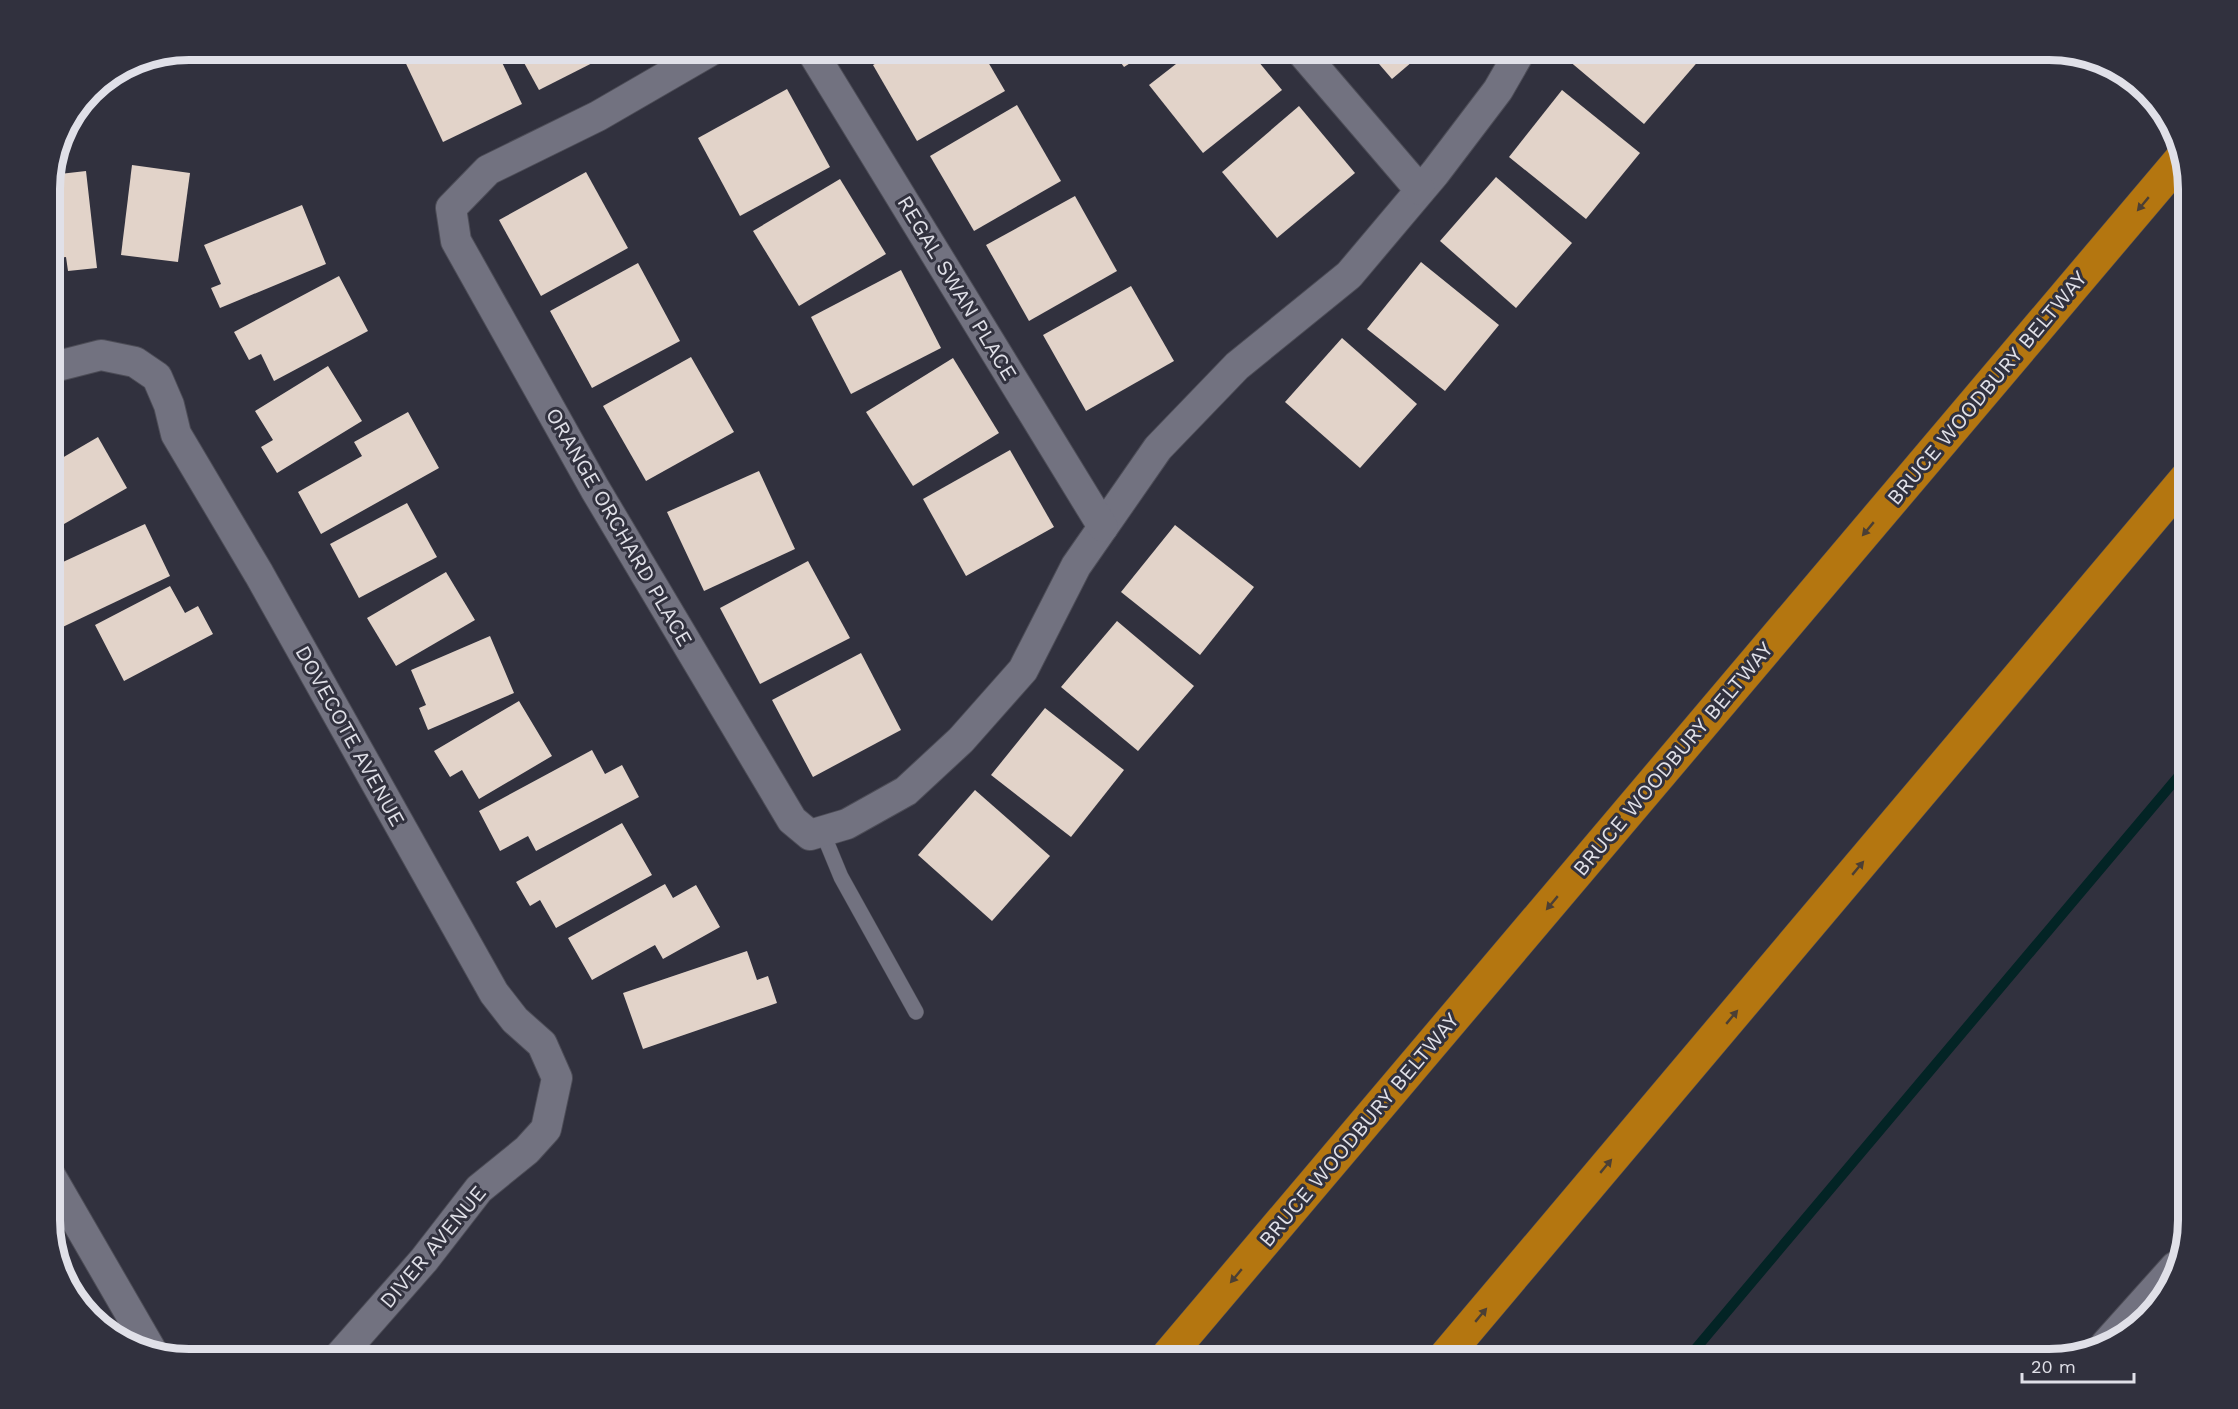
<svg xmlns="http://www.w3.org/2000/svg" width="2238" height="1409" font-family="'Work Sans',sans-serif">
<rect width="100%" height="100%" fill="#31313e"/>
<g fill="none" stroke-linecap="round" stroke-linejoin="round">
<!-- stream -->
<path stroke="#032425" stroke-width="10" d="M 1687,1359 L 2188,765"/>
</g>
<!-- building -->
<g fill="#e2d3c9">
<path d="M 402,50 L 496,50 L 522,104 L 443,142 L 400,51 Z"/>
<path d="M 517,50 L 618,50 L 539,90 Z"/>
<path d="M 900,50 L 981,50 L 1005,91 L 917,141 L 873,65 Z"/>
<path d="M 1112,50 L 1151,50 L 1124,67 Z"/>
<path d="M 1194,50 L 1249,50 L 1282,90 L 1203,153 L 1149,85 Z"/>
<path d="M 1367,50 L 1426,50 L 1392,79 Z"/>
<path d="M 1577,50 L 1690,50 L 1701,58 L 1644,124 L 1568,60 Z"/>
<path d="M 787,89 L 830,167 L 740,216 L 698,138 Z"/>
<path d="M 1562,90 L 1640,153 L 1586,219 L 1509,157 Z"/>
<path d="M 1017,105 L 1061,181 L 974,231 L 930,156 Z"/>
<path d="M 1299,106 L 1355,173 L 1277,238 L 1222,172 Z"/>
<path d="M 132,165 L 190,173 L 178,262 L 121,255 Z"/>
<path d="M 86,171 L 97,268 L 68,271 L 66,257 L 50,259 L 50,180 L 51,175 Z"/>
<path d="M 586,172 L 628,248 L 541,296 L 499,220 Z"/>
<path d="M 1496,177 L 1572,243 L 1516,308 L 1440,241 Z"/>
<path d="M 840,179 L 886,254 L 799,306 L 753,231 Z"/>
<path d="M 1075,196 L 1117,271 L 1029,321 L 986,245 Z"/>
<path d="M 302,205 L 326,264 L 220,308 L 211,288 L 221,284 L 204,245 Z"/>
<path d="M 1421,262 L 1499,325 L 1445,391 L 1367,329 Z"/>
<path d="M 638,263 L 680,341 L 592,388 L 550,311 Z"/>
<path d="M 901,270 L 941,348 L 851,394 L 811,317 Z"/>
<path d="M 339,276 L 368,331 L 274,381 L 261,354 L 249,360 L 234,332 Z"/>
<path d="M 1131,286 L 1174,361 L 1086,411 L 1043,335 Z"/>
<path d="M 1342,338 L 1417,404 L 1360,468 L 1285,402 Z"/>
<path d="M 691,357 L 734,432 L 646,481 L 603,406 Z"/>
<path d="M 953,358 L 999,433 L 913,486 L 866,412 Z"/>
<path d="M 328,366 L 362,421 L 277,473 L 261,447 L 273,440 L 255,411 Z"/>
<path d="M 408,412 L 439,468 L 321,534 L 298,492 L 362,456 L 354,442 Z"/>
<path d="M 98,437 L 127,488 L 50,532 L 50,465 Z"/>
<path d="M 1010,450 L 1054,527 L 966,576 L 923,499 Z"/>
<path d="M 759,471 L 795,549 L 704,591 L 667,512 Z"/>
<path d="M 407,503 L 437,557 L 359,598 L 330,544 Z"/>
<path d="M 145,524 L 170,576 L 50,633 L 50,568 Z"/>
<path d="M 1175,525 L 1254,587 L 1200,655 L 1121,592 Z"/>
<path d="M 808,561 L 850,638 L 760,684 L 720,608 Z"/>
<path d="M 446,572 L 475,620 L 396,666 L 367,618 Z"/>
<path d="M 170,586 L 185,613 L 198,606 L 213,634 L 124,681 L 95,625 Z"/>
<path d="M 1117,621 L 1194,686 L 1138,751 L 1061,687 Z"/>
<path d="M 490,636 L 514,693 L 428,730 L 419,708 L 426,705 L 411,670 Z"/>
<path d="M 861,653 L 901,730 L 813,777 L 772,700 Z"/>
<path d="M 519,701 L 552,756 L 479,799 L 462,770 L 450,777 L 434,751 Z"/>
<path d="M 1045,708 L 1124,770 L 1071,837 L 991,775 Z"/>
<path d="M 592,750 L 605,774 L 622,765 L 639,797 L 536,851 L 528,836 L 500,851 L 479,811 Z"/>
<path d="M 975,790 L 1050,856 L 992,921 L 918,855 Z"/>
<path d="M 622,823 L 652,875 L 556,928 L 540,900 L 530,906 L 516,882 Z"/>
<path d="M 665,884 L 673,898 L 696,885 L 720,927 L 663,959 L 655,945 L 592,980 L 568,938 Z"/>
<path d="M 747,951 L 757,980 L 768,976 L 777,1003 L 643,1049 L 623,993 Z"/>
</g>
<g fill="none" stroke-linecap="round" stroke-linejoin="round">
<defs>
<path id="lane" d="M 822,831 L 841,877 L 916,1012"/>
<g id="street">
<path d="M 712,50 L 598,116 L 488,170 L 451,208 L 456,241 L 595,489 L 792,820 L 810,835 L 847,824 L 906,791 L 961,740 L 1023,670 L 1076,566 L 1158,448 L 1237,366 L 1349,275 L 1435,173 L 1498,90 L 1521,50"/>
<path d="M 811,50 L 1103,527"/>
<path d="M 1300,50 L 1420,190"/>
<path d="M 50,368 L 101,355 L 135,362 L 157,377 L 169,405 L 176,434 L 259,574 L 494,993 L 515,1020 L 542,1044 L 557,1078 L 546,1129 L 527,1150 L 479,1189 L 424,1260 L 337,1359"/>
<path d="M 50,1175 L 150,1348"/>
<path d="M 2106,1344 L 2175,1267"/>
</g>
<g id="highway">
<path d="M 1165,1359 L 2181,159"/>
<path d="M 1443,1359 L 2188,476"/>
</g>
</defs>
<!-- lane casing -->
<use href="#lane" stroke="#4d4d57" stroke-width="16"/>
<!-- street casing -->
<use href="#street" stroke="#4d4d57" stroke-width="32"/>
<!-- highway casing -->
<use href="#highway" stroke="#4d4d57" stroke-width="34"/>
<!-- lane -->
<use href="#lane" stroke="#727280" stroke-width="15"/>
<!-- street -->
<use href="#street" stroke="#727280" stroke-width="30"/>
<!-- highway -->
<use href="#highway" stroke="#b47610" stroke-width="33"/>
</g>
<!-- one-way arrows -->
<defs><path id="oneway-solid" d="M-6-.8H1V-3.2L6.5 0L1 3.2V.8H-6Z" transform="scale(1.5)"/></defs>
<g fill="#4b3f35">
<use href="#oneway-solid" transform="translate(2143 204) rotate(130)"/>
<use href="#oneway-solid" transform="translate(1868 529) rotate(130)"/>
<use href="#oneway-solid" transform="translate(1858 868) rotate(-50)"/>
<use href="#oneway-solid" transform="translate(1552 903) rotate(130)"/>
<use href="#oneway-solid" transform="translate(1732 1017) rotate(-50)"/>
<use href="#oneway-solid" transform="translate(1606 1166) rotate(-50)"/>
<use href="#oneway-solid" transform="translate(1236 1276) rotate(130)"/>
<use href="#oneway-solid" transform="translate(1481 1315) rotate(-50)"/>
</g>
<g text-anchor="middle" stroke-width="6" stroke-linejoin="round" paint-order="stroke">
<!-- street labels -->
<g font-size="21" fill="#e0e0e8" stroke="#31313e">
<text transform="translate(957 288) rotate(59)" y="7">REGAL SWAN PLACE</text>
<text transform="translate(1987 388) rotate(-50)" y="7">BRUCE WOODBURY BELTWAY</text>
<text transform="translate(619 527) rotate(60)" y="7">ORANGE ORCHARD PLACE</text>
<text transform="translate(350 736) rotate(61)" y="7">DOVECOTE AVENUE</text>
<text transform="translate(1673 759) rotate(-50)" y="7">BRUCE WOODBURY BELTWAY</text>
<text transform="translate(1359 1130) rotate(-50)" y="7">BRUCE WOODBURY BELTWAY</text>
<text transform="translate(433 1247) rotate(-50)" y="7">DIVER AVENUE</text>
</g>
</g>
<!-- crop -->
<path d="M0 0H2238V1409H0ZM189 60H2049A129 129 0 0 1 2178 189V1220A129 129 0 0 1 2049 1349H189A129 129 0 0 1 60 1220V189A129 129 0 0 1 189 60Z" fill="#31313e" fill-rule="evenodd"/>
<path fill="none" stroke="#e0e0e8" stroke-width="8" d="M189 60H2049A129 129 0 0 1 2178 189V1220A129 129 0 0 1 2049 1349H189A129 129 0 0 1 60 1220V189A129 129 0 0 1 189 60Z"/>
<!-- scale -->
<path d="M2022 1373v9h112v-9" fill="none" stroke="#e0e0e8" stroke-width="3"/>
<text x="2031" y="1373" font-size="18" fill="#e0e0e8" stroke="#31313e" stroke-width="4.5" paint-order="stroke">20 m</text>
</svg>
